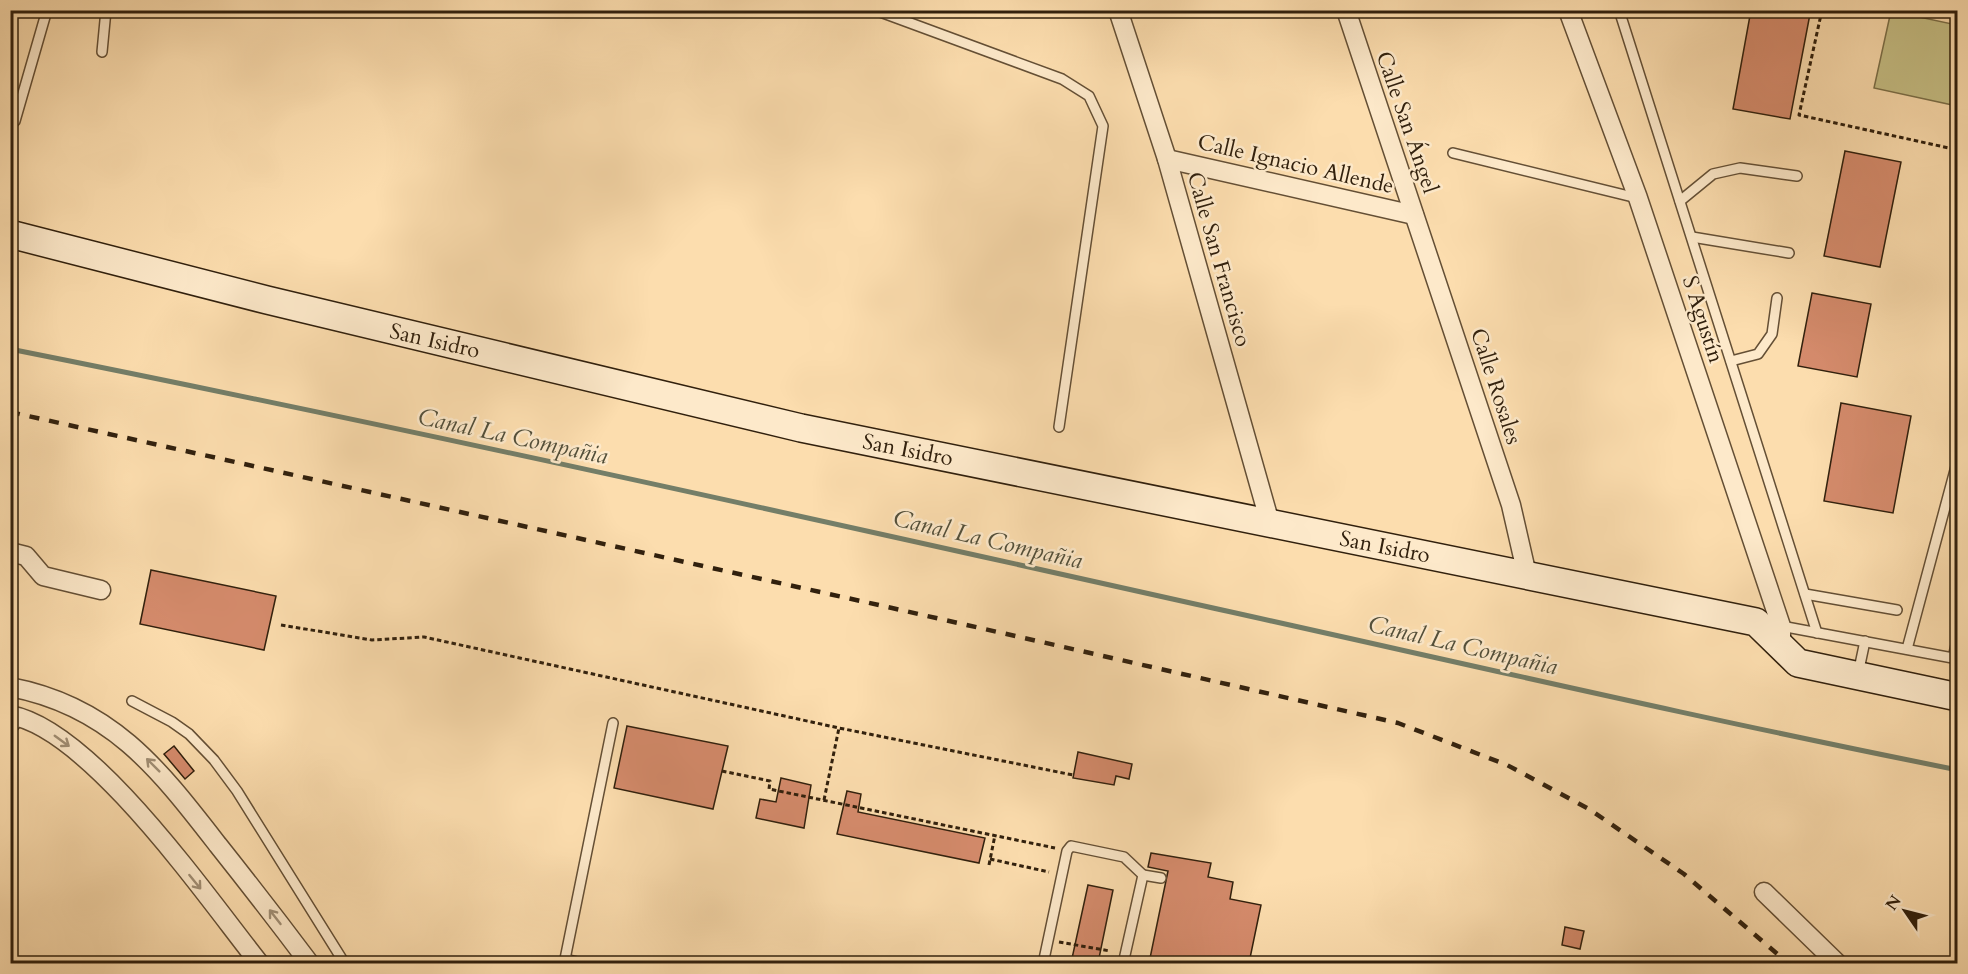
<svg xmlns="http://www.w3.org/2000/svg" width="1968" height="974" font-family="Cardo,serif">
<rect width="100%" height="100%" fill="#fcddae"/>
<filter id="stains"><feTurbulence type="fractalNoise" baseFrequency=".00333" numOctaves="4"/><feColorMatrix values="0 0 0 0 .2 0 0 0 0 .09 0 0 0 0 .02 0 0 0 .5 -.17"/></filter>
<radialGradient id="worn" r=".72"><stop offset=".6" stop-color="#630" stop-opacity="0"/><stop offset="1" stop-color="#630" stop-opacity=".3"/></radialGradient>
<!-- grass -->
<path fill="#c6bf85" stroke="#7c7049" stroke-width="1.5" d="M 1891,11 L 1957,25 L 1957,106 L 1874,88 Z"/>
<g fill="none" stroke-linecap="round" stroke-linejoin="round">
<!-- stream -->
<path stroke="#747e68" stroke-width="5" d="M 10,349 C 406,428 801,516 1195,604 C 1449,660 1702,719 1958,770"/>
</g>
<!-- building -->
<g fill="#d58b6c" stroke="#31200d" stroke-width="1.5">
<path d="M 1751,10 L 1791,10 L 1810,14 L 1790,119 L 1733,109 Z"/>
<path d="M 1845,151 L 1901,162 L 1880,267 L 1824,256 Z"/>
<path d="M 1812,293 L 1871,304 L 1857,377 L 1798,366 Z"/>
<path d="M 1841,403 L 1911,416 L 1893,513 L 1824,501 Z"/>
<path d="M 151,570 L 276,596 L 264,650 L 140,624 Z"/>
<path d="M 627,726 L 728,746 L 713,809 L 614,788 Z"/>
<path d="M 174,746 L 194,771 L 185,779 L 164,754 Z"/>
<path d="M 1078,752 L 1132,764 L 1129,779 L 1116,776 L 1114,785 L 1073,778 Z"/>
<path d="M 781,778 L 811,785 L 804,828 L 756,818 L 760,799 L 776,802 Z"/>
<path d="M 847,791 L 861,794 L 858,812 L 985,838 L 979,863 L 837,834 Z"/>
<path d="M 1151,853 L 1211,863 L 1208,877 L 1233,882 L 1230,899 L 1261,905 L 1249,963 L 1149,963 L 1168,871 L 1148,867 Z"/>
<path d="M 1088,885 L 1113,890 L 1098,963 L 1071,963 Z"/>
<path d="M 1565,927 L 1584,931 L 1580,949 L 1562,945 Z"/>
</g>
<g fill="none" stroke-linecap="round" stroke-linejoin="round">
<defs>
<g id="service">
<path d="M 875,10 L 1062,79 L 1089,96 L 1103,126 L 1059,427"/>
<path d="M 1619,10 L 1817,633"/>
<path d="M 102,52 L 106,10"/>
<path d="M 10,126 L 15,121 L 47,10"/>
<path d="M 1453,153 L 1637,198"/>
<path d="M 1680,201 L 1713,174 L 1740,168 L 1797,176"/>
<path d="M 1692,237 L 1789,253"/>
<path d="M 1731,361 L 1758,354 L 1772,334 L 1777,298"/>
<path d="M 1805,594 L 1897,610"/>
<path d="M 1781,626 L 1958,659"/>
<path d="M 1907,649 L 1958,459"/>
<path d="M 1953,658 L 1958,637"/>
<path d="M 1858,674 L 1865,641"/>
<path d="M 132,701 L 172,722 L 189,734 L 214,760 L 237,791 L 345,964"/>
<path d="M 10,731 L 21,717"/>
<path d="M 1143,875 L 1161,878"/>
<path d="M 565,959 L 586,964"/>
<path d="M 564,964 L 613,723"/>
<path d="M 1043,964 L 1067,851 L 1071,846 L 1124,857 L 1143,875 L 1123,964"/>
</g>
<g id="minor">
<path d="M 1118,10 L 1167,159 L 1270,523"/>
<path d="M 1346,10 L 1511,505 L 1527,575"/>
<path d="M 1568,10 L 1638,198 L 1781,626 L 1781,646"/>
<path d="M 1167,159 L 1414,215"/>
<path d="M 10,552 L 26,556 L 43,576 L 101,590"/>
<path d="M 10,687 C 111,706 159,769 218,845 C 249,884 280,924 310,964"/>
<path d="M 10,715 C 91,729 208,899 260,964"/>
<path d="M 1764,892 L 1838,964"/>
</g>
<path id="secondary" d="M 10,234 L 267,300 L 801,428 L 1756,622 L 1798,663 L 1958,697"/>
</defs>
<!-- service casing -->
<use href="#service" stroke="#644f35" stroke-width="12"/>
<!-- minor casing -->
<use href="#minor" stroke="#644f35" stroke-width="21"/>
<!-- secondary casing -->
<use href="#secondary" stroke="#31200d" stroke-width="30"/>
<!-- path -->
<g stroke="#31200d" stroke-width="3" stroke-dasharray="4.5 3" stroke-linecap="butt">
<path d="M 1822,10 L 1799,115 L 1958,150"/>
<path d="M 281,625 L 372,640 L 424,637 L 839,728 L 1073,775"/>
<path d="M 722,771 L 770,781 L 769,789 L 1055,848"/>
<path d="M 824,800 L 839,728"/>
<path d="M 990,859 L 1049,872"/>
<path d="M 989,865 L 995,835"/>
<path d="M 1059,942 L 1110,951"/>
</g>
<!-- service -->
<use href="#service" stroke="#fde9ca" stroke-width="9"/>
<!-- minor -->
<use href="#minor" stroke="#fde9ca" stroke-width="18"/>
<!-- secondary -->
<use href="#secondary" stroke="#fde9ca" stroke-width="27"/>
<!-- rail -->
<path stroke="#31200d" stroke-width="4.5" stroke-dasharray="10 10" stroke-linecap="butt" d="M 10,412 L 892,608 L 1398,723 L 1507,765 L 1589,809 L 1684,874 L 1789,964"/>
</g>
<!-- one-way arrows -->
<defs><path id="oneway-shaft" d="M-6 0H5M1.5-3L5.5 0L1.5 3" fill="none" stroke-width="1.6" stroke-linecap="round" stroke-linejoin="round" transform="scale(1.5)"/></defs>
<g stroke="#a18f75">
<use href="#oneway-shaft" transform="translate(62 741) rotate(36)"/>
<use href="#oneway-shaft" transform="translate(153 765) rotate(-135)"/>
<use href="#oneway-shaft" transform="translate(195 882) rotate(51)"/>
<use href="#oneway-shaft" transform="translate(275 917) rotate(-128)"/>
</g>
<g text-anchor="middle" stroke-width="5" stroke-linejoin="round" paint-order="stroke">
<!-- street labels -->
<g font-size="22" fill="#31200d" stroke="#fde9ca">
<text transform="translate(1408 122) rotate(71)" y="8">Calle San Ángel</text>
<text transform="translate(1296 163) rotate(13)" y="8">Calle Ignacio Allende</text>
<text transform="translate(1220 259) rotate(74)" y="8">Calle San Francisco</text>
<text transform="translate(1704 319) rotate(72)" y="8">S Agustín</text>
<text transform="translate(435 340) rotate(13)" y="8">San Isidro</text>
<text transform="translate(1497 386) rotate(72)" y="8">Calle Rosales</text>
<text transform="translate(908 449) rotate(11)" y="8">San Isidro</text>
<text transform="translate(1385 546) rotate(11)" y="8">San Isidro</text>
</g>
<!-- water labels -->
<g font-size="24" font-style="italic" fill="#524f3a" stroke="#fde9ca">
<text transform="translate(513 436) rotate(12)" y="8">Canal La Compañia</text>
<text transform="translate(988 539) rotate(13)" y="8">Canal La Compañia</text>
<text transform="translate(1463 645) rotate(13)" y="8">Canal La Compañia</text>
</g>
</g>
<!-- margin -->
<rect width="1968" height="974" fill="none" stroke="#fcddae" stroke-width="36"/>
<rect x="12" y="12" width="1944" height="950" fill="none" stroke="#31200d" stroke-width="3"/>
<rect x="18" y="18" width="1932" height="938" fill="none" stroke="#31200d" stroke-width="1.5"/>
<!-- north arrow -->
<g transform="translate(1905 911) rotate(305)" stroke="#fde9ca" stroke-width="4.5" paint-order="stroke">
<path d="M0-4.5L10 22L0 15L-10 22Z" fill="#31200d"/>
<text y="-9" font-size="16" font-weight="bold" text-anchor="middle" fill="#31200d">N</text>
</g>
<rect width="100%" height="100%" filter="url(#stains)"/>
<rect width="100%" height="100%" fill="url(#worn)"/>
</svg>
